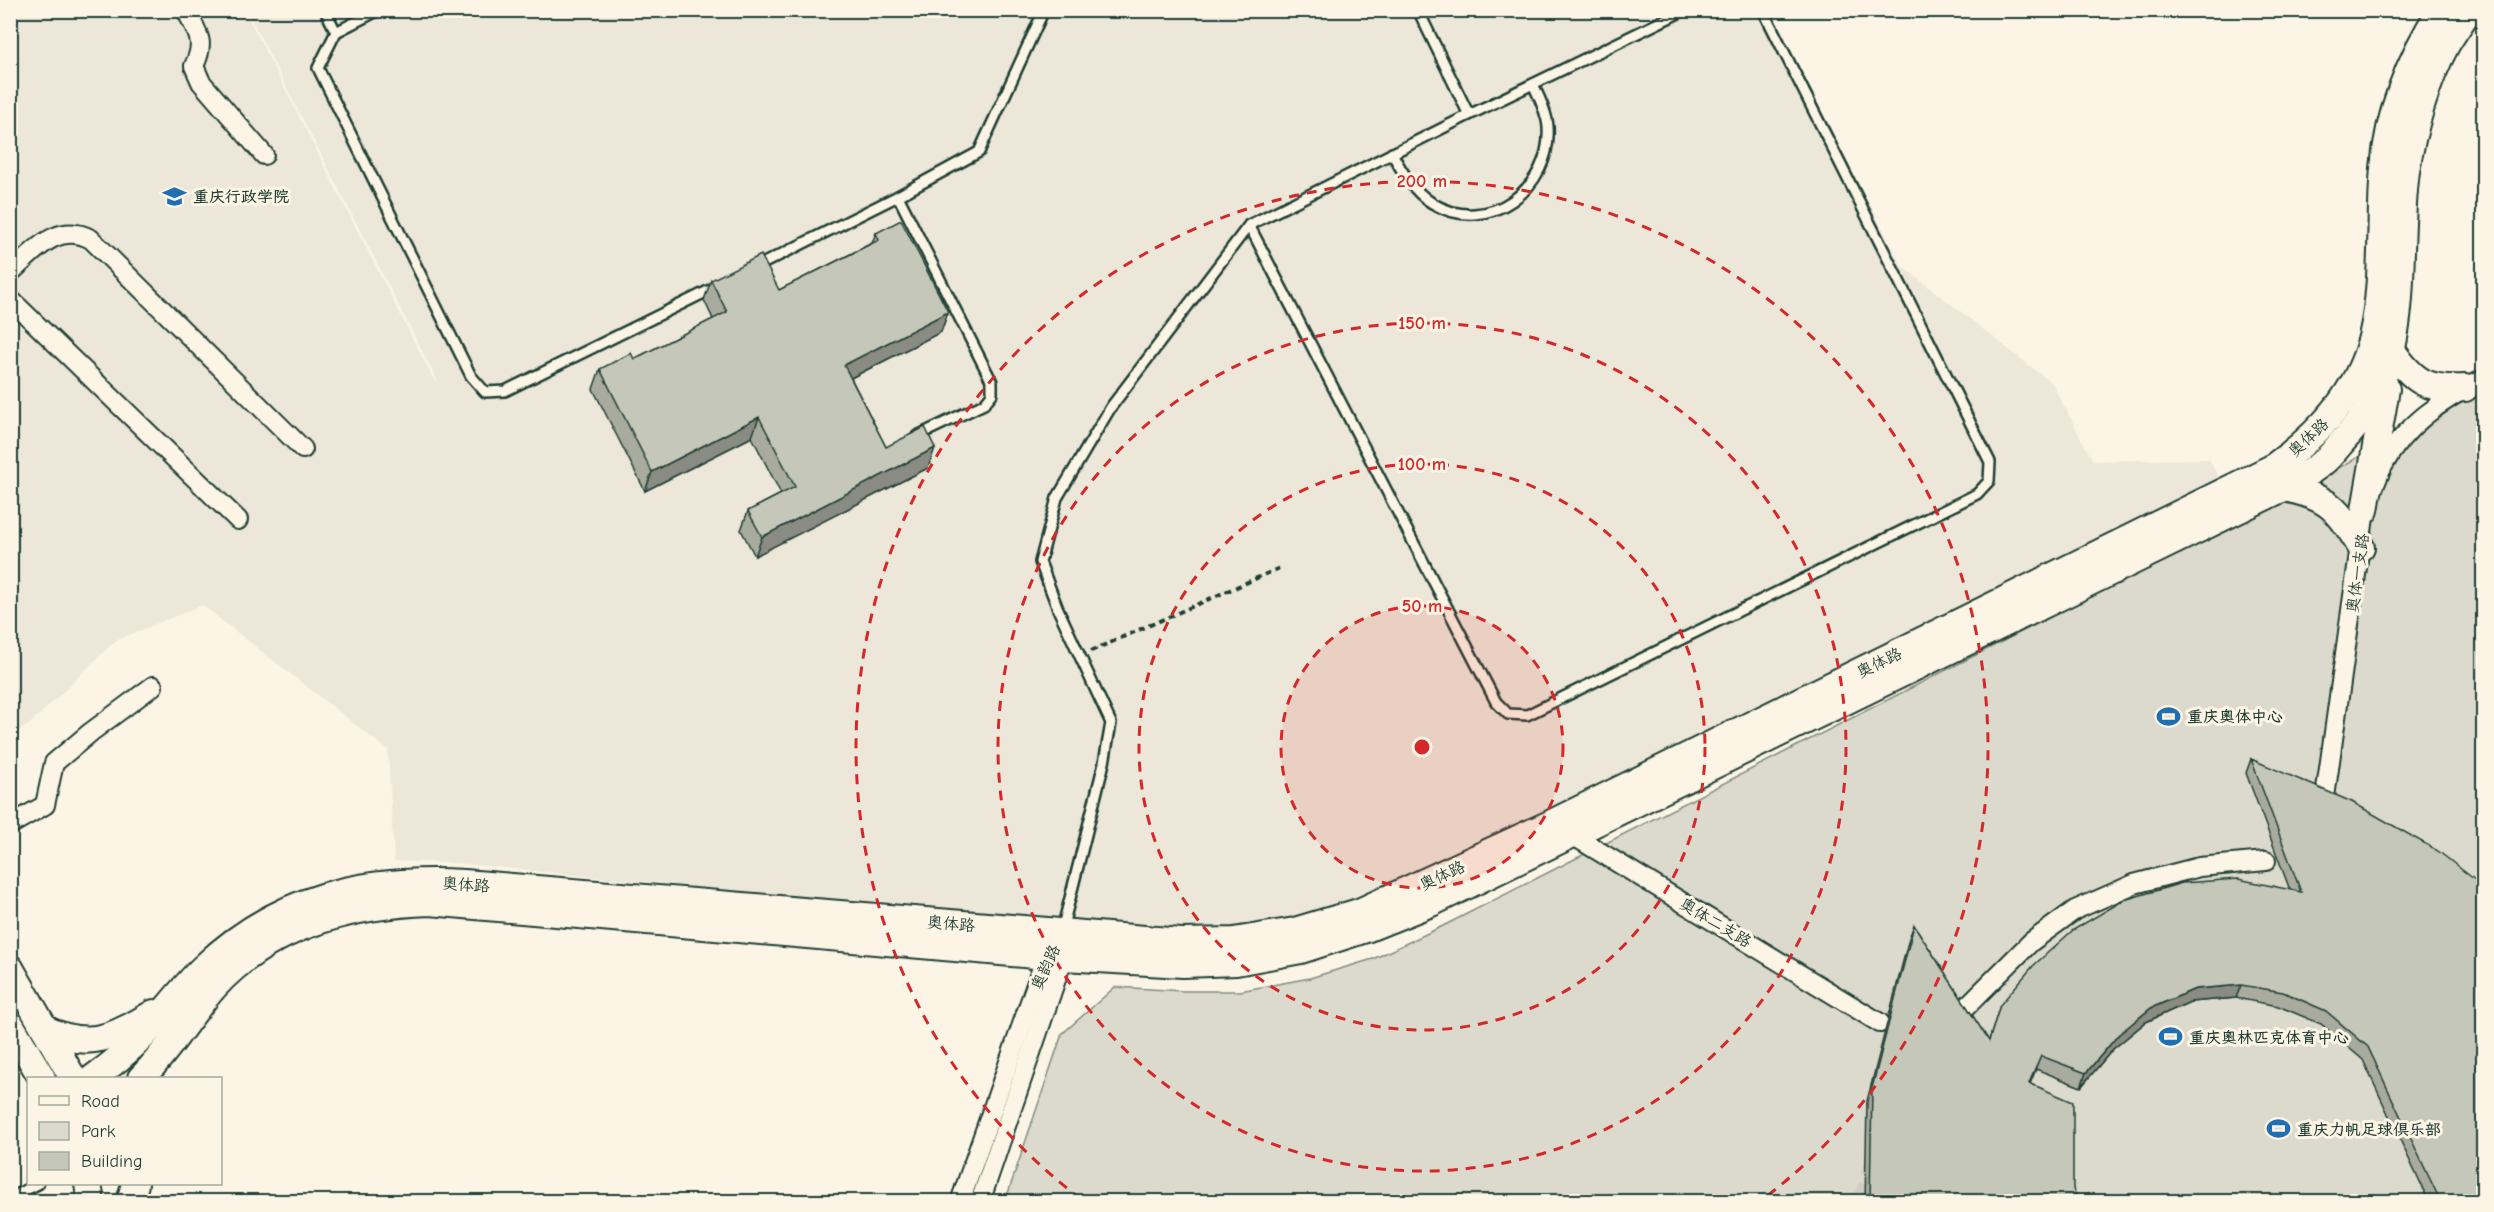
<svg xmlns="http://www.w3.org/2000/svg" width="2494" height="1212" font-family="'Comic Neue','LXGW WenKai TC',sans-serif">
<rect width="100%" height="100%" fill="#fcf5e5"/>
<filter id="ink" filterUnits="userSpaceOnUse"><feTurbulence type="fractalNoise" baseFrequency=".0167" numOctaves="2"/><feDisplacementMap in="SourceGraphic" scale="12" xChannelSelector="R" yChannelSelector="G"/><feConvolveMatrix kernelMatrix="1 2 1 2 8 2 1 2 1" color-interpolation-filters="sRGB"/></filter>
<g filter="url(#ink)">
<!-- built -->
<path fill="#ece7d8" d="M 11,11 L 245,11 L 435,382 L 437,380 L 247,11 L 1770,11 L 1901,265 L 2052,383 L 2093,461 L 2209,459 L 2220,480 L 1423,872 L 1356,901 L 1290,917 L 1231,927 L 1178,929 L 1102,922 L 1014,919 L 456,863 L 394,861 L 388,750 L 202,605 L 115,641 L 31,723 L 11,737 Z"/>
<!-- park -->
<path fill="#dcdacc" stroke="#7e8c80" stroke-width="1.5" d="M 2483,389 L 2483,1201 L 1005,1202 L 1062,1034 L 1115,987 L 1184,991 L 1240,991 L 1310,978 L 1373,959 L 1443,926 L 2267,507 Z"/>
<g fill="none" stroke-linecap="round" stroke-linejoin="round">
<!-- minor-tunnel -->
<path stroke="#d0d0c2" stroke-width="18" stroke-dasharray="18 9" stroke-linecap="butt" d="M 1862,1202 L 1872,1168"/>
<defs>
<g id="service">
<path d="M 325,10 L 336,32 L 318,68 L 471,376 L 485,392 L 505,391 L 718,286"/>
<path d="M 1418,10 L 1469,115"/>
<path d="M 336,32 L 379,10"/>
<path d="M 1392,153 C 1402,172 1414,192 1432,203 C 1488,237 1552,188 1548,127 C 1547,113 1539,97 1533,84"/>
<path d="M 898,196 L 992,382 L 992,394 L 984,404 L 917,436"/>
<path d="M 1249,225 L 1496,702 L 1508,714 L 1527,715 L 1977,494 L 1989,481 L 1990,462 L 1763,10"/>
<path d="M 754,268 L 898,196 L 979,152 L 1044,10"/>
<path d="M 1062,930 L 1104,763 L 1111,723 L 1058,609 L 1040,562 L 1057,498 L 1111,407 L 1249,225 L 1469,115 L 1685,10"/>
<path d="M 10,1198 L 38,1184"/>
</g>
<g id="minor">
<path d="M 186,10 C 198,34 206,41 194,66 L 201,82 L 264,155"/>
<path d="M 10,273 C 34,252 57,221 91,239 L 303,449"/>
<path d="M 10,299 L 238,520"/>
<path d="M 2325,797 L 2365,510 C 2371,495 2376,480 2383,466 C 2404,425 2443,399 2484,379"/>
<path d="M 10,825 L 45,805 L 54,763 L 91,732 L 153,686"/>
<path d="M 1564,830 L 1880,1023"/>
<path d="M 1962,1011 L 2031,942 L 2075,910 L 2134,884 L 2199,867 L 2266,861"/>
<path d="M 960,1202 L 1046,956 L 1052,947"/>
<path d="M 980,1202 L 1064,956 L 1063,947"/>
</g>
<g id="secondary">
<path d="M 2393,352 C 2415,383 2428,390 2465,388"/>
<path d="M 2283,488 C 2328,496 2338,509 2361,547"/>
<path d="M 2365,510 L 2386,389"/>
<path d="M 10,968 L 73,1078"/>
<path d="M 10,1024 L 42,1078"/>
<path d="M 45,1029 C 90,1051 115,1036 154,1013"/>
<path d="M 93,1078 C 110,1066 127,1052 142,1037 C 163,1015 181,989 203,968 C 277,897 364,877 464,883 L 1181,942 L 1234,941 L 1295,931 L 1359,912 L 1552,823 L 2272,468 C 2318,435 2358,394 2372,337 C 2385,282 2379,223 2384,168 C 2389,111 2410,58 2441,10"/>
<path d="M 141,1078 C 169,1051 188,1016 215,986 C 271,925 350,905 430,902 L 1046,956 L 1183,964 L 1236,962 L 1301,950 L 1366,929 L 1431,903 L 2283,488 C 2296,480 2310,473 2322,463 C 2329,458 2335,450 2341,443 C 2418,363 2393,270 2406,171 C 2412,131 2427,80 2446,45 C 2453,33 2461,22 2469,10"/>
<path d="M 88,1184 L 91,1202"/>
<path d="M 130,1202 L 135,1184"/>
</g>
</defs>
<!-- service casing -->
<use href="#service" stroke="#1f3d34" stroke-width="14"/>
<!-- minor casing -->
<use href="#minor" stroke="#1f3d34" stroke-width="22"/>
<!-- secondary casing -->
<use href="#secondary" stroke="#1f3d34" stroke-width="30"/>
<!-- path -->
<path stroke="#1f3d34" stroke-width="4" stroke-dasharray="6 4.5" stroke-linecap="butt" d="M 1091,651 L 1282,567"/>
<!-- service -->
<use href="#service" stroke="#fcf5e5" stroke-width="9"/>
<!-- minor -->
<use href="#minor" stroke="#fcf5e5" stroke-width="18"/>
<!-- secondary -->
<use href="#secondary" stroke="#fcf5e5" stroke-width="26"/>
</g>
<!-- wall -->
<g fill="#a9ab9f" stroke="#1f3d34" stroke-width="1.5">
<path d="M 876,233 L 948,312 L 941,332 L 851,378 L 886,447 L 928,468 L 755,556 L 741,530 L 748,511 L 781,494 L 752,437 L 645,491 L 593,389 L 600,369 L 634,359 L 713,319 L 704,300 L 711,280 L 779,290 L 872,243 Z"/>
<path d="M 2251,759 L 2484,1202 L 2429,1202 L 2363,1060 L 2321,1024 L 2278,1006 L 2236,998 L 2190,1002 L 2146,1022 L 2113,1049 L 2081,1087 L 2036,1069 L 2030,1084 L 2073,1189 L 2079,1202 L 1865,1202 L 1867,1101 L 1909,938 L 1914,925 L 1989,1041 L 2000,1005 L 2290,890 L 2246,773 Z"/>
</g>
<!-- shaded-wall -->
<g fill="#8a8b82" stroke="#1f3d34" stroke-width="1.5">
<path d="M 948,312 L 941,332 L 837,385 L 844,365 Z"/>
<path d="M 759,417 L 752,437 L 645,491 L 652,472 Z"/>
<path d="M 935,448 L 928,468 L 755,556 L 762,537 Z"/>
<path d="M 2241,985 L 2236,998 L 2190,1002 L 2146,1022 L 2113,1049 L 2081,1087 L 2086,1073 L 2118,1035 L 2151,1008 L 2195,989 Z"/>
</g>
<!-- building -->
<g fill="#c5c7b9" stroke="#1f3d34" stroke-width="1.5">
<path d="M 901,220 L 948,312 L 844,365 L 886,447 L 925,427 L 935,448 L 762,537 L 748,511 L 795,487 L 759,417 L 652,472 L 600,369 L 631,353 L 634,359 L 727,312 L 711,280 L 761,255 L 779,290 L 879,240 L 876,233 Z"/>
<path d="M 2251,759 L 2352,802 L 2438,851 L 2484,887 L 2484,1202 L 2441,1202 L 2428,1175 L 2368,1047 L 2326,1011 L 2283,992 L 2241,985 L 2195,989 L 2151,1008 L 2118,1035 L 2086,1073 L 2041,1056 L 2029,1083 L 2073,1102 L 2073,1189 L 2079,1202 L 1870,1202 L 1872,1088 L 1914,925 L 1989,1041 L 2000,1005 L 2033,966 L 2073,930 L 2124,900 L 2182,883 L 2238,879 L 2301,892 Z"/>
</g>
</g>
<!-- distance rings -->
<circle cx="1422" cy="747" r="141" fill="#d62828" fill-opacity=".12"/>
<g fill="none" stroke="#d62828" stroke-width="3" stroke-dasharray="10 8">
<circle cx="1422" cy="747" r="141"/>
<circle cx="1422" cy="747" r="283"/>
<circle cx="1422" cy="747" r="424"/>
<path d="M1081 1199A566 566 0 1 1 1763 1199"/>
</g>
<!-- icons -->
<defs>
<symbol id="university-bare" viewBox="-9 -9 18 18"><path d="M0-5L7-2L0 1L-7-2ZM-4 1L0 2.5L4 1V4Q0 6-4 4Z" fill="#1f6fb2" stroke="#fcf5e5" stroke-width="2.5" paint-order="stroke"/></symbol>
<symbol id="stadium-bare" viewBox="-9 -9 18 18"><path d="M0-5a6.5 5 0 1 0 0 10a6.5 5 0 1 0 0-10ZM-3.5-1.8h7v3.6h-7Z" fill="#1f6fb2" stroke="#fcf5e5" stroke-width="2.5" paint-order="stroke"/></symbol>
</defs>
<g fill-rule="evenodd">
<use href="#university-bare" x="158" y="180" width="33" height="33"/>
<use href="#stadium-bare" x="2152" y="700" width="33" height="33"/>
<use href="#stadium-bare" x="2154" y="1020" width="33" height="33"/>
<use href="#stadium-bare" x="2262" y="1112" width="33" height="33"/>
</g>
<g text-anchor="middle" stroke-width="6" stroke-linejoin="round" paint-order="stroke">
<!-- poi labels -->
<g font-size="16" font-weight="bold" fill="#1f3d34" stroke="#fcf5e5" text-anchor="start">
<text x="193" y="202">重庆行政学院</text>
<text x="2187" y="722">重庆奥体中心</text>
<text x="2189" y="1043">重庆奥林匹克体育中心</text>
<text x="2297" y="1135">重庆力帆足球俱乐部</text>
</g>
<!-- street labels -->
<g font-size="16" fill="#1f3d34" stroke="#fcf5e5">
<text transform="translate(2308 437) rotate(-43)" y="6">奥体路</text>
<text transform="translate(2357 573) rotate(-82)" y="6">奥体一支路</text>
<text transform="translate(1879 662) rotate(-26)" y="6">奥体路</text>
<text transform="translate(1442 875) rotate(-25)" y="6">奥体路</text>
<text transform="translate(466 884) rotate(4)" y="6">奥体路</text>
<text transform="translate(1716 922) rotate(31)" y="6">奥体二支路</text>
<text transform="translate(951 923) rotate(5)" y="6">奥体路</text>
<text transform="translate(1045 967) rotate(-66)" y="6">奥韵路</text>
</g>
</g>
<circle cx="1422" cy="747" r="9" fill="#d62828" stroke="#fcf5e5" stroke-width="3"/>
<g font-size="18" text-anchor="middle" font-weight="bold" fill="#d62828" stroke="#fcf5e5" stroke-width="6" stroke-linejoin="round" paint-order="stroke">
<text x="1422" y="187">200 m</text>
<text x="1422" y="329">150 m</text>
<text x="1422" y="470">100 m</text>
<text x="1422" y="612">50 m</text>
</g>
<!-- margin -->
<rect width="2494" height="1212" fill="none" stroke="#fcf5e5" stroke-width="36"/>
<rect x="18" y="18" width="2458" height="1176" fill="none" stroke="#1f3d34" stroke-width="2" filter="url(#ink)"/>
<!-- legend -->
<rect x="27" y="1077" width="195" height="108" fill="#fcf5e5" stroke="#a4ab9e" stroke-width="1.5"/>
<rect x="39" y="1096" width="30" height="9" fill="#fcf5e5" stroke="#a4ab9e" stroke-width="1.5"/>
<text x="81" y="1107" font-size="18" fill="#1f3d34">Road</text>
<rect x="39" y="1122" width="30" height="18" fill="#dcdacc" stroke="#a4ab9e" stroke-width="1.5"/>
<text x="81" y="1137" font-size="18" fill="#1f3d34">Park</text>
<rect x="39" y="1152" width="30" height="18" fill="#c5c7b9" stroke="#a4ab9e" stroke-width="1.5"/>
<text x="81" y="1167" font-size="18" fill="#1f3d34">Building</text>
</svg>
